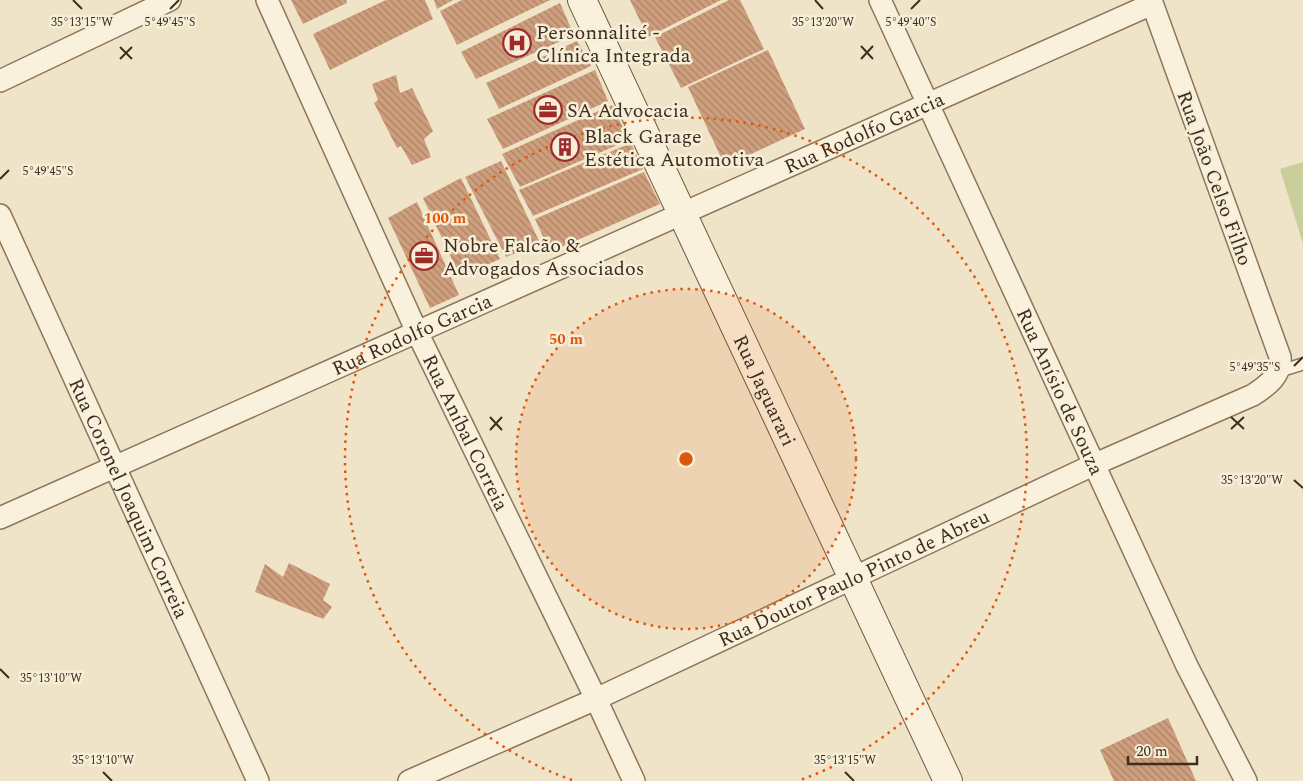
<svg xmlns="http://www.w3.org/2000/svg" width="1303" height="781" font-family="Spectral,serif">
<defs>
<pattern id="building-back-hatch" width="6" height="6" patternUnits="userSpaceOnUse" patternTransform="scale(1.25)"><rect width="6" height="6" fill="#cf9f7d"/><path d="M-1 5l2 2M0 0l6 6M5-1l2 2" fill="none" stroke="#a98266"/></pattern>
</defs>
<rect width="100%" height="100%" fill="#f0e4c8"/>
<!-- garden -->
<path fill="#c9cf9b" d="M 1303,162 L 1303,244 L 1280,169 Z"/>
<!-- building -->
<g fill="url(#building-back-hatch)">
<path d="M 291,0 L 346,0 L 347,3 L 303,24 Z"/>
<path d="M 386,0 L 425,0 L 433,19 L 330,70 L 313,34 Z"/>
<path d="M 434,0 L 453,0 L 437,9 Z"/>
<path d="M 462,0 L 550,0 L 457,45 L 440,11 Z"/>
<path d="M 630,0 L 721,0 L 648,37 Z"/>
<path d="M 729,0 L 740,0 L 764,49 L 681,88 L 655,37 Z"/>
<path d="M 560,3 L 574,35 L 476,79 L 461,52 Z"/>
<path d="M 577,41 L 591,66 L 499,109 L 486,83 Z"/>
<path d="M 768,50 L 805,129 L 725,166 L 688,87 Z"/>
<path d="M 595,70 L 608,101 L 503,149 L 487,119 Z"/>
<path d="M 396,75 L 400,93 L 412,88 L 433,131 L 424,139 L 431,157 L 412,165 L 401,146 L 397,148 L 374,103 L 378,100 L 372,84 Z"/>
<path d="M 612,105 L 629,140 L 520,187 L 502,154 Z"/>
<path d="M 631,143 L 643,169 L 533,216 L 519,190 Z"/>
<path d="M 501,161 L 540,243 L 506,257 L 465,177 Z"/>
<path d="M 644,172 L 660,204 L 550,252 L 535,219 Z"/>
<path d="M 461,178 L 500,259 L 460,276 L 423,198 Z"/>
<path d="M 417,202 L 459,295 L 430,308 L 388,218 Z"/>
<path d="M 289,563 L 330,584 L 323,600 L 332,607 L 323,619 L 255,592 L 265,564 L 283,577 Z"/>
<path d="M 1168,718 L 1196,781 L 1114,781 L 1100,750 Z"/>
</g>
<g fill="none" stroke-linecap="round" stroke-linejoin="round">
<defs>
<path id="lane" d="M 1277,372 L 1303,364"/>
<g id="street">
<path id="s1" d="M 267,0 L 417,332 L 596,699 L 634,781"/>
<path id="s2" d="M 880,0 L 1187,666 L 1246,781"/>
<path d="M 0,81 L 170,0"/>
<path id="s3" d="M 0,215 L 258,781"/>
<path id="s4" d="M 0,518 L 1152,4"/>
<path id="s5" d="M 409,781 L 596,699 L 1093,465 L 1253,395 C 1267,386 1282,375 1280,357 L 1151,0"/>
</g>
<g id="secondary">
<path id="s6" d="M 582,0 L 948,781"/>
</g>
</defs>
<!-- lane casing -->
<use href="#lane" stroke="#8d765c" stroke-width="14"/>
<!-- street casing -->
<use href="#street" stroke="#8d765c" stroke-width="24"/>
<!-- secondary casing -->
<use href="#secondary" stroke="#6f573f" stroke-width="30"/>
<!-- lane -->
<use href="#lane" stroke="#faf1dc" stroke-width="11"/>
<!-- street -->
<use href="#street" stroke="#faf1dc" stroke-width="21"/>
<!-- secondary -->
<use href="#secondary" stroke="#faf1dc" stroke-width="28"/>
</g>
<!-- ticks -->
<path fill="none" stroke="#3d2e20" stroke-width="2" d="M 73,0 L 82,9M 815,0 L 823,9M 170,9 L 179,0M 911,9 L 920,0M 861,46 L 873,59M 120,47 L 132,59M 120,59 L 132,47M 861,59 L 873,46M 0,179 L 9,170M 1294,366 L 1303,357M 490,417 L 502,430M 1231,417 L 1244,429M 1231,429 L 1244,417M 490,430 L 502,417M 1294,480 L 1303,488M 0,669 L 9,678M 103,772 L 112,781M 845,772 L 854,781"/>
<!-- distance rings -->
<circle cx="686" cy="459" r="170" fill="#df570d" fill-opacity=".12"/>
<g fill="none" stroke="#df570d" stroke-width="2.5" stroke-dasharray="2.5 5">
<circle cx="686" cy="459" r="170"/>
<path d="M572 780A341 341 0 1 1 800 780"/>
</g>
<!-- icons -->
<defs>
<symbol id="hospital-ring" viewBox="-11 -11 22 22"><circle r="9.5" fill="#f7eed8" stroke="#9e2a2b" stroke-width="1.5"/><path d="M-5-5h3v3.5h4V-5h3V5h-3V1.5h-4V5h-3Z" fill="#9e2a2b"/></symbol>
<symbol id="office-ring" viewBox="-11 -11 22 22"><circle r="9.5" fill="#f7eed8" stroke="#9e2a2b" stroke-width="1.5"/><path d="M-6-3h4V-5.5h4V-3h4V5H-6ZM-1-4.5V-3h2v-1.5ZM-6 0V1H6V0Z" fill="#9e2a2b"/></symbol>
<symbol id="building-ring" viewBox="-11 -11 22 22"><circle r="9.5" fill="#f7eed8" stroke="#9e2a2b" stroke-width="1.5"/><path d="M-4-6H4V6H1V3H-1V6H-4ZM-2.5-4.3h1.7v1.8h-1.7ZM.8-4.3h1.7v1.8H.8ZM-2.5-1h1.7V.8h-1.7ZM.8-1h1.7V.8H.8Z" fill="#9e2a2b"/></symbol>
</defs>
<g fill-rule="evenodd">
<use href="#hospital-ring" x="501" y="27" width="32" height="32"/>
<use href="#office-ring" x="532" y="94" width="32" height="32"/>
<use href="#building-ring" x="549" y="131" width="32" height="32"/>
<use href="#office-ring" x="408" y="240" width="32" height="32"/>
</g>
<g text-anchor="middle" stroke-width="5" stroke-linejoin="round" paint-order="stroke">
<!-- poi labels -->
<g font-size="20" fill="#3d2e20" stroke="#f7eed8" text-anchor="start">
<text x="536" y="39">Personnalité -<tspan x="536" dy="23">Clínica Integrada</tspan></text>
<text x="567" y="117">SA Advocacia</text>
<text x="584" y="143">Black Garage<tspan x="584" dy="23">Estética Automotiva</tspan></text>
<text x="443" y="252">Nobre Falcão &amp;<tspan x="443" dy="23">Advogados Associados</tspan></text>
</g>
<!-- street labels -->
<g font-size="20" fill="#3d2e20" stroke="#f7eed8">
<text dy="7" stroke="none"><textPath href="#s4" startOffset="946">Rua Rodolfo Garcia</textPath></text>
<text transform="translate(1215 178) rotate(70)" y="7">Rua João Celso Filho</text>
<text dy="7" stroke="none"><textPath href="#s4" startOffset="451">Rua Rodolfo Garcia</textPath></text>
<text dy="7" stroke="none"><textPath href="#s6" startOffset="431">Rua Jaguarari</textPath></text>
<text dy="7" stroke="none"><textPath href="#s2" startOffset="431">Rua Anísio de Souza</textPath></text>
<text dy="7" stroke="none"><textPath href="#s1" startOffset="476">Rua Aníbal Correia</textPath></text>
<text dy="7" stroke="none"><textPath href="#s3" startOffset="311">Rua Coronel Joaquim Correia</textPath></text>
<text dy="7" stroke="none"><textPath href="#s5" startOffset="489">Rua Doutor Paulo Pinto de Abreu</textPath></text>
</g>
</g>
<g font-size="12" text-anchor="middle" fill="#3d2e20" stroke="#f7eed8" stroke-width="5" stroke-linejoin="round" paint-order="stroke">
<text x="82" y="26">35°13'15"W</text>
<text x="170" y="26">5°49'45"S</text>
<text x="823" y="26">35°13'20"W</text>
<text x="911" y="26">5°49'40"S</text>
<text x="48" y="175">5°49'45"S</text>
<text x="1255" y="371">5°49'35"S</text>
<text x="1252" y="484">35°13'20"W</text>
<text x="51" y="682">35°13'10"W</text>
<text x="103" y="764">35°13'10"W</text>
<text x="845" y="764">35°13'15"W</text>
</g>
<circle cx="686" cy="459" r="8" fill="#df570d" stroke="#f7eed8" stroke-width="2.5"/>
<g font-size="15" text-anchor="middle" font-weight="bold" fill="#df570d" stroke="#f7eed8" stroke-width="5" stroke-linejoin="round" paint-order="stroke">
<text x="445" y="223">100 m</text>
<text x="566" y="344">50 m</text>
</g>
<!-- scale -->
<path d="M1128 756v8h69v-8" fill="none" stroke="#3d2e20" stroke-width="2.5"/>
<text x="1136" y="756" font-size="15" fill="#3d2e20" stroke="#f7eed8" stroke-width="4" paint-order="stroke">20 m</text>
</svg>
